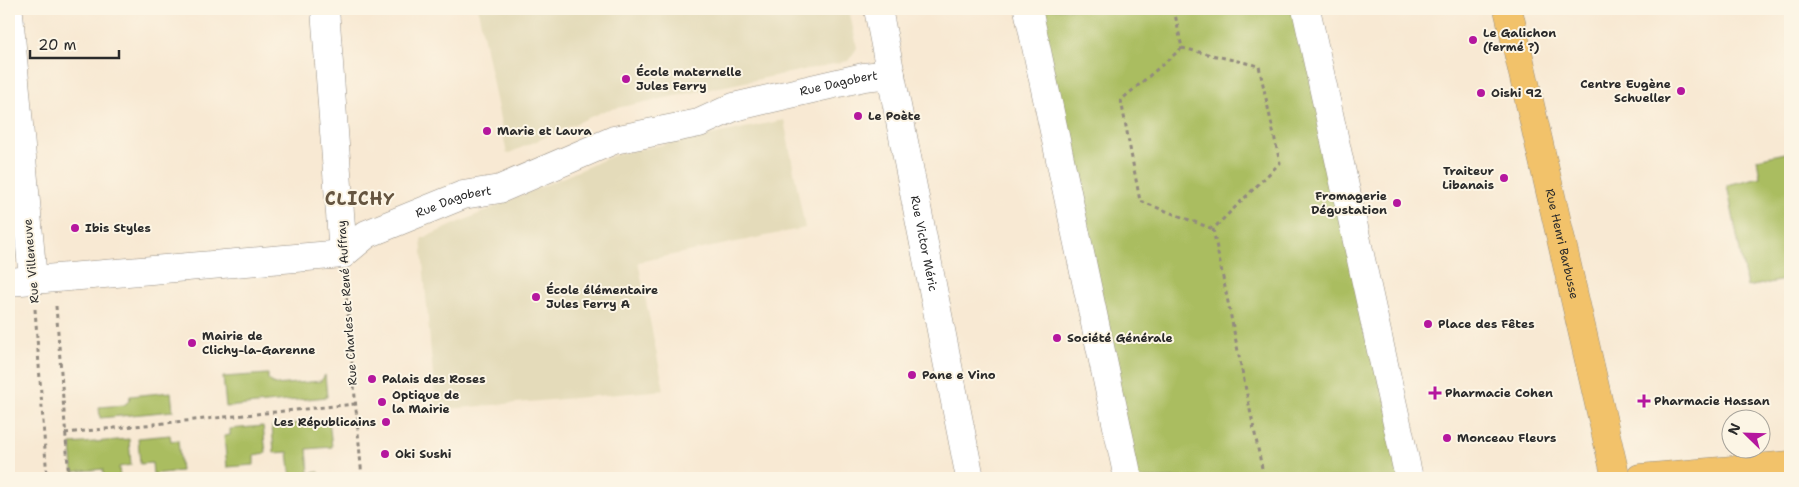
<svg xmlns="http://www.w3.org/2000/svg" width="1799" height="487" font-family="'Shantell Sans',sans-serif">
<rect width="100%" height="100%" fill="#fcf5e5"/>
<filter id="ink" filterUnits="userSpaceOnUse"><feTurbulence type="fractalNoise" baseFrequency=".02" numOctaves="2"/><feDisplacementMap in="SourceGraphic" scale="10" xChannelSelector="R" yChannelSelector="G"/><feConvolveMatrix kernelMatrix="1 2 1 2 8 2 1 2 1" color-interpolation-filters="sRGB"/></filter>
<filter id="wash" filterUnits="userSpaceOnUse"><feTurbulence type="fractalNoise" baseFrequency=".0096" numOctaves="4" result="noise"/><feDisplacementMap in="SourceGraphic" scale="20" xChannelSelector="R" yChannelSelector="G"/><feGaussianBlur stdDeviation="1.12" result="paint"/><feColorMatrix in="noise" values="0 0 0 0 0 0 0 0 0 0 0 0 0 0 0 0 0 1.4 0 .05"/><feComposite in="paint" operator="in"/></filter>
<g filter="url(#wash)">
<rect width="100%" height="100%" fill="#f8e9d3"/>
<!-- built -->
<g fill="#e4dbba">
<path d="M 478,9 L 849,9 L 857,48 L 848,61 L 606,110 L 507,154 Z"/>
<path d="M 784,120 L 805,228 L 638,262 L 664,390 L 436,410 L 421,239 L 617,154 Z"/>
</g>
<!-- green -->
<g fill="#aabd61" stroke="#6a7446">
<path d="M 1028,9 L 1306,9 L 1409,478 L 1128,478 Z"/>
<path d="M 1790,152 L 1790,279 L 1747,287 L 1727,185 L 1760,177 L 1757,159 Z"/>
<path d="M 268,374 L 268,379 L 275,385 L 321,381 L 325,375 L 327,397 L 226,407 L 223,377 Z"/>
<path d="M 171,392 L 173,411 L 100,418 L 99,407 L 124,405 L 129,401 L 130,396 Z"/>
<path d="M 329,420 L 332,447 L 307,449 L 309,473 L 319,472 L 320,478 L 291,478 L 288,452 L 274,453 L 272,426 Z"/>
<path d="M 263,426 L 266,453 L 254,455 L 254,465 L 227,467 L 224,436 L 230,435 L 230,429 Z"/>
<path d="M 170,435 L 171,441 L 178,440 L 181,471 L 153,474 L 152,463 L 140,464 L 138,438 Z"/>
<path d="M 129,439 L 131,465 L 119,467 L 120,478 L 104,478 L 103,469 L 73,472 L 71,444 Z"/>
</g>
</g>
<g filter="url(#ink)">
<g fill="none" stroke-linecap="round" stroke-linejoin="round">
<defs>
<g id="minor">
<path d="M 325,9 L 343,254"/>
<path id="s1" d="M 878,9 L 970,478"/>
<path d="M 1028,9 L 1128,478"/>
<path d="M 1306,9 L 1409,478"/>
<path d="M 9,14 L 33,280"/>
<path id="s2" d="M 9,282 L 343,254 L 367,234 L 463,195 L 500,189 L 614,140 L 699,123 L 734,107 L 864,77 L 891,74"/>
</g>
<g id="major">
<path id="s3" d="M 1508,9 L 1616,478"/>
<path d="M 1640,478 L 1790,465"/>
</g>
</defs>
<!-- minor casing -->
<use href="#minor" stroke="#928a7f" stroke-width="29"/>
<!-- major casing -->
<use href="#major" stroke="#928a7f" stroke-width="29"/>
<!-- path -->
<g stroke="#928a7f" stroke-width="3" stroke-dasharray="4 4" stroke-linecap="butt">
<path d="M 1174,9 L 1182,48"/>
<path d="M 1182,48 L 1259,66 L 1280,163 L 1213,229"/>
<path d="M 1182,48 L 1121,100 L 1140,201 L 1213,229"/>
<path d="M 1213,229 L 1264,478"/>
<path d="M 345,282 L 362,478"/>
<path d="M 56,306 L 69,478"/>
<path d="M 35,309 L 47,478"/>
<path d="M 65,433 L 355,404"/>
</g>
<!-- minor -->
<use href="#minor" stroke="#fff" stroke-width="28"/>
<!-- major -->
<use href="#major" stroke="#f2c26a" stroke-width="28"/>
</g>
</g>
<!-- markers -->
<g fill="#b5179e" stroke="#fcf5e5" stroke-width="2">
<circle cx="1473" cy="40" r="5"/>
<circle cx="626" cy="79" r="5"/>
<circle cx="1681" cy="91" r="5"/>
<circle cx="1481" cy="93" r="5"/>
<circle cx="858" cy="116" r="5"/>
<circle cx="487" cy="131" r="5"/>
<circle cx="1504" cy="178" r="5"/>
<circle cx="1397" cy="203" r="5"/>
<circle cx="75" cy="228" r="5"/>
<circle cx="536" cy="297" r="5"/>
<circle cx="1428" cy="324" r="5"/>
<circle cx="1057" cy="338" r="5"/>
<circle cx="192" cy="343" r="5"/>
<circle cx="912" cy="375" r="5"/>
<circle cx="372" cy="379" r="5"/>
<path d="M1432.5 385.5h5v5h5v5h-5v5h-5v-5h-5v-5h5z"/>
<path d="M1641.5 393.5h5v5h5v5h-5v5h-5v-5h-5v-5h5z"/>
<circle cx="382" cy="402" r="5"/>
<circle cx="386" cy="422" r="5"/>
<circle cx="1447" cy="438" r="5"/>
<circle cx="385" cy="454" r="5"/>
</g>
<g text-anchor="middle" stroke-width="4" stroke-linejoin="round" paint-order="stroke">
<!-- poi labels -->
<g font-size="12" font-weight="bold" fill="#2b2b2b" stroke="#fcf5e5" text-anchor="start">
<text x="1483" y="37">Le Galichon<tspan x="1483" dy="14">(fermé ?)</tspan></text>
<text x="636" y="76">École maternelle<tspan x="636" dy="14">Jules Ferry</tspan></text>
<text x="1671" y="88" text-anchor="end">Centre Eugène<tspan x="1671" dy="14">Schueller</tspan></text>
<text x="1491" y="97">Oishi 92</text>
<text x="868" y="120">Le Poète</text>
<text x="497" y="135">Marie et Laura</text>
<text x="1494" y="175" text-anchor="end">Traiteur<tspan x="1494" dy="14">Libanais</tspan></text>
<text x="1387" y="200" text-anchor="end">Fromagerie<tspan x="1387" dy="14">Dégustation</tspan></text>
<text x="85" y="232">Ibis Styles</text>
<text x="546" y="294">École élémentaire<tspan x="546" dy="14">Jules Ferry A</tspan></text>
<text x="1438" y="328">Place des Fêtes</text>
<text x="202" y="340">Mairie de<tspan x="202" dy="14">Clichy-la-Garenne</tspan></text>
<text x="1067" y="342">Société Générale</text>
<text x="922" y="379">Pane e Vino</text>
<text x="382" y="383">Palais des Roses</text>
<text x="1445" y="397">Pharmacie Cohen</text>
<text x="392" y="399">Optique de<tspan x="392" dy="14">la Mairie</tspan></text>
<text x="1654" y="405">Pharmacie Hassan</text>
<text x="376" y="426" text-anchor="end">Les Républicains</text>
<text x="1457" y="442">Monceau Fleurs</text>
<text x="395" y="458">Oki Sushi</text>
</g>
<!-- street labels -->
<g font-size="12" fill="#2b2b2b" stroke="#fcf5e5">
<text dy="4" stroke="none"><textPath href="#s2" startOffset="864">Rue Dagobert</textPath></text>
<text dy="4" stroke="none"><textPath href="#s2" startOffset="459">Rue Dagobert</textPath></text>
<text dy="4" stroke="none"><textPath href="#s1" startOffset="239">Rue Victor Méric</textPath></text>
<text dy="4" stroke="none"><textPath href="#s3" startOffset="241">Rue Henri Barbusse</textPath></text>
<text transform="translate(31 261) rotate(-95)" y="4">Rue Villeneuve</text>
<text transform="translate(347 303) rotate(-94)" y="4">Rue Charles et René Auffray</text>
</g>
<!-- district labels -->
<g font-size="18" font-weight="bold" letter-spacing="1" fill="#655540" stroke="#fcf5e5">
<text x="360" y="205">CLICHY</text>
</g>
</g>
<!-- margin -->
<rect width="1799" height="487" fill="none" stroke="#fcf5e5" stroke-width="30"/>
<!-- north arrow -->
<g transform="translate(1746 434) rotate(293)"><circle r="24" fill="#fcf5e5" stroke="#a8a49b"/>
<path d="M0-4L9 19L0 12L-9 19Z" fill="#b5179e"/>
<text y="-8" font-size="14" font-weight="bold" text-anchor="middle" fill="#2b2b2b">N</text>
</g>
<!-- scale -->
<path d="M30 50v8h89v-8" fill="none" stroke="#2b2b2b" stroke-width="2.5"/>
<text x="38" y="50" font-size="15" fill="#2b2b2b" stroke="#fcf5e5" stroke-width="4" paint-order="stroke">20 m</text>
</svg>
